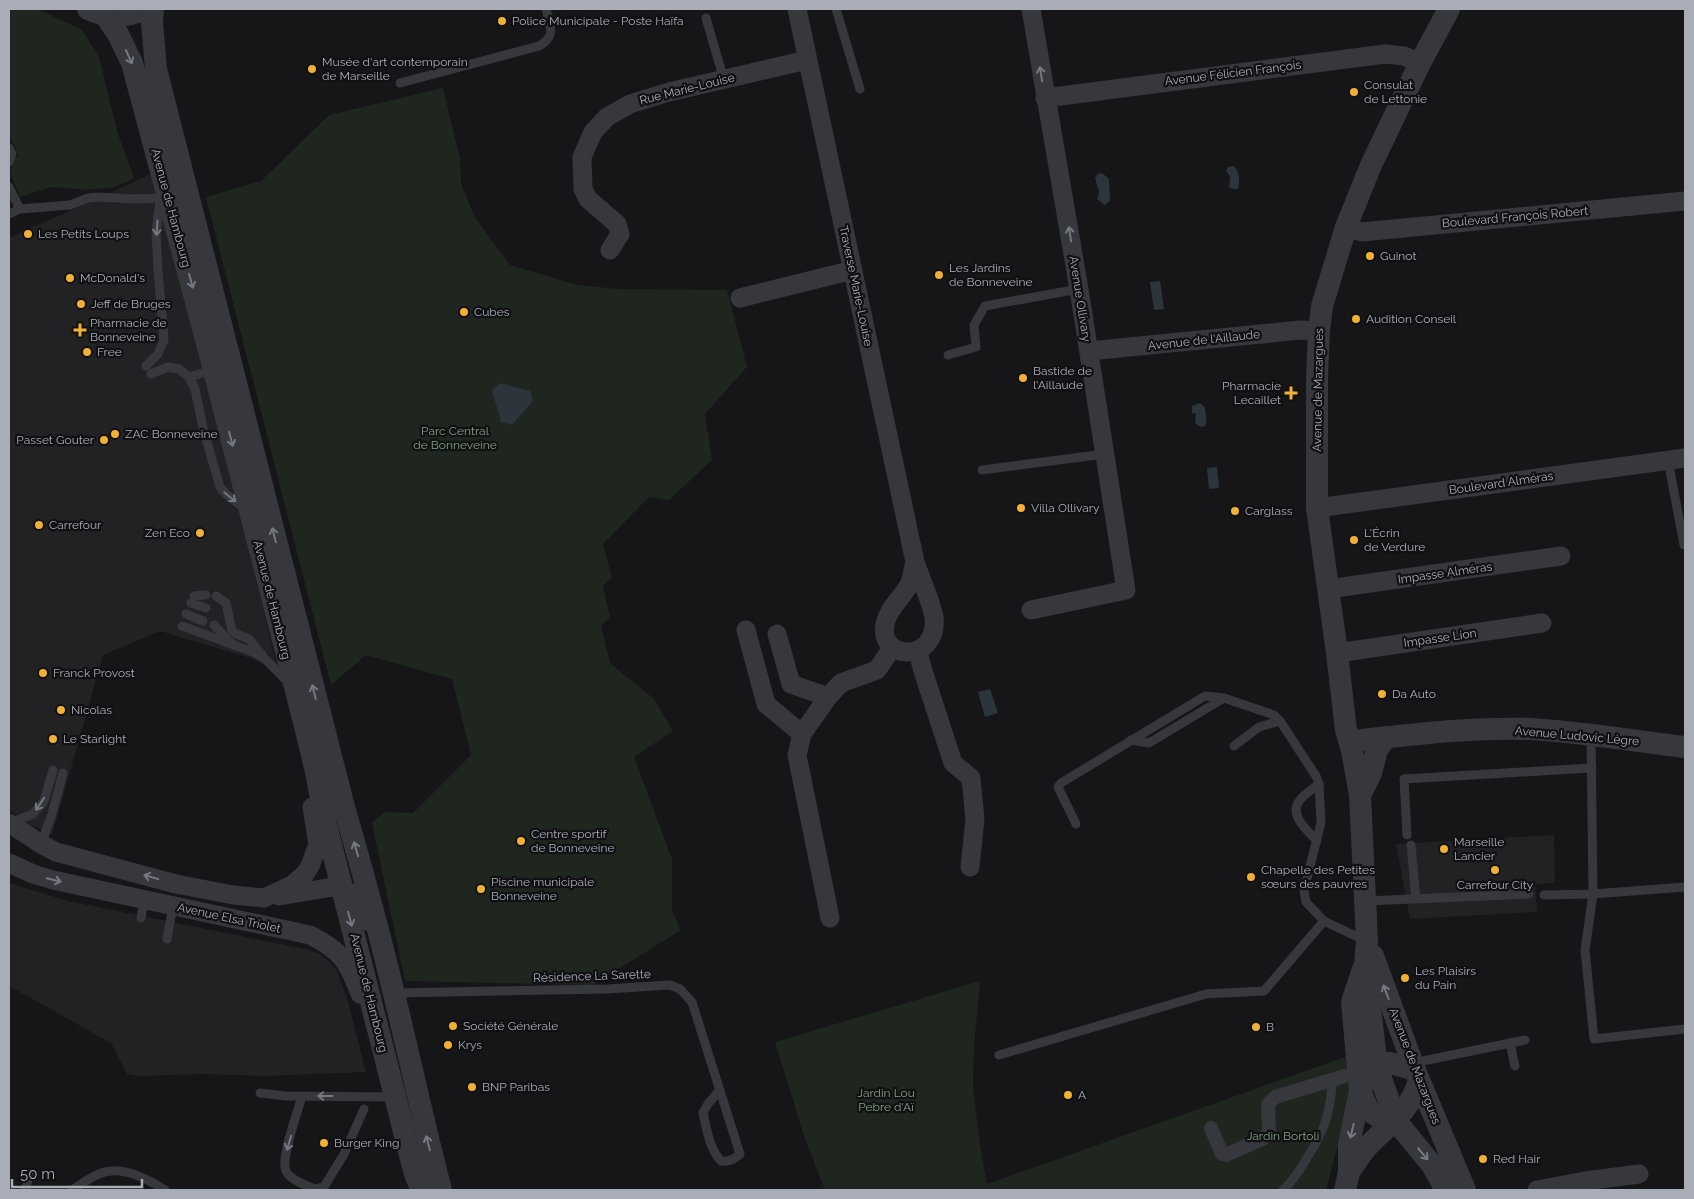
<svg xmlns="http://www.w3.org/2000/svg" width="1694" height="1199" font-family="Raleway,sans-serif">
<rect width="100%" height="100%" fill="#161618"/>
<!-- built -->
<g fill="#222225">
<path d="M 158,171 L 277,666 L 160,631 L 103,655 L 52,835 L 26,823 L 9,809 L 9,238 Z"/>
<path d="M 1554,835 L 1555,883 L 1535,884 L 1537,912 L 1410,919 L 1396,844 Z"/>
<path d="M 9,883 L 68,901 L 310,950 L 320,954 L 330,962 L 337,971 L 348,1001 L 366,1072 L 263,1076 L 201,1074 L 139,1076 L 127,1074 L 111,1043 L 9,986 Z"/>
</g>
<!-- green -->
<g fill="#1e261f">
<path d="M 9,9 L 38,9 L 82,30 L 99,57 L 117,131 L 134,178 L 115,187 L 87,190 L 52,187 L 20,197 L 10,172 L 14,159 L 19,156 L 9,135 Z"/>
<path d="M 443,88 L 460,159 L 461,183 L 474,216 L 510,265 L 577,285 L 619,289 L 727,290 L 747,367 L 705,414 L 712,460 L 669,500 L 649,497 L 603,544 L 612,578 L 603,586 L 610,618 L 601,626 L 610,663 L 654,699 L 673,731 L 634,757 L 672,859 L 672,911 L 681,930 L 593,985 L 405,981 L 372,823 L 385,812 L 413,813 L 471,755 L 452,679 L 366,655 L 331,685 L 206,197 L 261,181 L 329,115 Z"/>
<path d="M 980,981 L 974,1047 L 973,1087 L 980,1146 L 987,1184 L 1345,1057 L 1351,1082 L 1341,1133 L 1326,1190 L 825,1190 L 805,1139 L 775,1042 Z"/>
</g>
<!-- water -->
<g fill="#2c353c">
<path d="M 1233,166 C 1240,171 1240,181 1238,189 L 1232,189 L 1229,187 L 1230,176 L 1226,171 L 1228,167 Z"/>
<path d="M 1102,173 L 1109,179 L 1110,201 L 1105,205 L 1097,199 L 1099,192 L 1095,178 L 1098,174 Z"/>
<path d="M 1160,281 L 1164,309 L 1154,310 L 1150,282 Z"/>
<path d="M 500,383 L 530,391 L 533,401 L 512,425 L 501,422 L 492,390 Z"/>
<path d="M 1200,403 L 1205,407 C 1205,412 1208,422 1205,426 L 1201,427 L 1195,423 L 1196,414 L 1192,413 L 1192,406 Z"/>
<path d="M 1217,467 L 1219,488 L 1209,489 L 1207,468 Z"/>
<path d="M 990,689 L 998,713 L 985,717 L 978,692 Z"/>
</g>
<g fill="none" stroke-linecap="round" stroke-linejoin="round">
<!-- service -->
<g stroke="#37383d" stroke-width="9">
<path d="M 836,9 L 860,89"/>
<path d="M 706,18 L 724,80"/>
<path d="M 400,83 L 539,46 C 557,36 550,25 546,9"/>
<path d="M 9,148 L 12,154 L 9,162"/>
<path d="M 9,187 L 20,209"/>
<path d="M 9,214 L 20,209 L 70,205 L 88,198 L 100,197 L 134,199 L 160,198"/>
<path d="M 948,355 L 976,347 L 974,325 L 985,306 L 1079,289"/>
<path d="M 146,366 L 158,354 L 164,340 L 158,271 L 156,232 L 161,195"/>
<path d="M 151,374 L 168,367 L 179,369 L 189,377 L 195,389 L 203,428 L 220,487 L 226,494 L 244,508"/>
<path d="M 189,377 L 213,370"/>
<path d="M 1668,460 L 1684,545 L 1685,545"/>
<path d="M 982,470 L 1105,454"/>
<path d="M 194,596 L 206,595"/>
<path d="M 216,596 L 226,603 L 232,631 L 236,634 L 249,639 L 263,656"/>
<path d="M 191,603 L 206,608"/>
<path d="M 186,614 L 203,621"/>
<path d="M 214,625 L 233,645"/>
<path d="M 182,626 L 253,652 L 266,660 L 288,682"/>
<path d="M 1591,735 L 1593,894 L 1585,950 L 1594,1039 L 1685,1029"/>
<path d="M 1131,740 L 1149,743 L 1224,698"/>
<path d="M 1234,746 L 1259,727 L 1280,721"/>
<path d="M 10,823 L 33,814 L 44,801 L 53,770"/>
<path d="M 1076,824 L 1058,787 L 1061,783 L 1205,696 L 1224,698 L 1274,715 L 1280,721 L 1316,776 L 1319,784 L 1321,823 L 1304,890 L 1306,902 L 1324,921 L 1364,940"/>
<path d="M 1407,835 L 1404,779 L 1592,768"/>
<path d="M 1317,841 C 1307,830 1288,815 1300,800 C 1304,794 1313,789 1319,784"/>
<path d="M 41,844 L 52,814 L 63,773"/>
<path d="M 1411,845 L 1416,899"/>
<path d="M 1544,895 L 1593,894 L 1685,887"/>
<path d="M 1365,901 L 1529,894"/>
<path d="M 141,918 L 144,900"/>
<path d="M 167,939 L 173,906"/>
<path d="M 394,993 L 607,989 L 670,985 L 680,989 L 692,1002 L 740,1154 C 735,1159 728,1162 721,1161 C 709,1148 707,1130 703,1113 L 708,1104 L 719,1091"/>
<path d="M 1510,1043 L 1515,1066"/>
<path d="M 999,1055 L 1206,994 L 1264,991 L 1324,921"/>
<path d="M 1413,1063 L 1525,1040"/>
<path d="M 260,1093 L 285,1096 L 395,1097"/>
<path d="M 302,1096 C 298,1111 280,1159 286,1171 C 290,1180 306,1185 315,1189 L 324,1187 L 344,1154 L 364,1109"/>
<path d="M 25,1190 L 30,1174"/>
<path d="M 72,1190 C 80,1185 89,1178 99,1174 C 120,1164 148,1179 165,1190"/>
<path d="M 1283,1190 C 1296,1179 1319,1140 1325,1123 C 1329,1111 1331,1098 1332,1084 L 1338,1080"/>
</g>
<!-- pedestrian -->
<path stroke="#37383d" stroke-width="14" d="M 1211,1128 L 1222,1154 L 1226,1155 L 1264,1138 L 1269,1131 L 1268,1104 L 1275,1097 L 1345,1076"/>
<!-- minor -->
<g stroke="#37383d" stroke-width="19">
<path d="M 797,9 L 915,562 C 920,577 932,604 934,617 C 939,663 878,662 885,624 C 888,608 902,598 909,585 C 912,578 913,569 915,562"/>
<path d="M 1031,9 L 1079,289 L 1126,590 L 1031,610"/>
<path d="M 1045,98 L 1385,54 L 1404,56 L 1420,63"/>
<path d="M 1346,227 L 1362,232 L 1685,201"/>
<path d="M 610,250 L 620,234 L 617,224 L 588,199 L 583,189 L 582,157 L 593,132 L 607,117 L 630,104 L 669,92 L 807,60"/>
<path d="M 740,298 L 853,270"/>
<path d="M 1089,351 L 1301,330 L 1319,331"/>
<path d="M 1317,508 L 1685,458"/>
<path d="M 1328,589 L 1561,556"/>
<path d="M 746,630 L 766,704 L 802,734"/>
<path d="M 777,634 L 791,684 L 828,697"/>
<path d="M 918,652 L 923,671 L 953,763 L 971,778 L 975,819 L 970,867"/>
<path d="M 1337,653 L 1542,623"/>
<path d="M 9,823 L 41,844 L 56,852 L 176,884 L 233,895 L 264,898 L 292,885 L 305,874 L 310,866 L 318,844 L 312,807"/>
<path d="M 9,863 L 33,874 L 53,880 L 310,935 C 342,951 348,962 360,994"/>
<path d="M 279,896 L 333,887 L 351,893 L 362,901 L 367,921"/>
<path d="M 830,918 L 797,755 L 802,734 L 828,697 L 841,683 L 877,670 L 892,648"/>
<path d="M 1537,1190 L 1585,1181 L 1639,1174"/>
</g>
<!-- tertiary -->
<g stroke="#37383d" stroke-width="22">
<path d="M 88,9 C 105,17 126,19 143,9"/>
<path d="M 153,9 L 152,22 L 156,69 L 344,807 C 362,869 379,931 394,994 C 410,1059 424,1125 441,1190"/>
<path d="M 105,15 L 118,34 L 132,63 L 207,343 L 306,730 L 316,772 L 326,825 L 412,1163 L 416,1177 L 422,1190"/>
<path d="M 1350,743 L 1362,740 C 1418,734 1473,727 1530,729 C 1582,732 1634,741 1685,747"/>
<path d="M 1360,795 L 1371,773 L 1377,750 L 1386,737"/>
<path d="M 1373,956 L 1415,1070 L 1465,1190"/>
<path d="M 1363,969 L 1352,1002 L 1360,1091 L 1369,1111 L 1382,1119 L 1396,1121"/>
<path d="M 1349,1172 C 1355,1164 1360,1155 1367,1147 C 1390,1123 1408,1114 1419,1081"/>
<path d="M 1345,1190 L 1349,1172 L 1349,1145 L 1360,1091 L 1368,1075 L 1383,1064 L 1390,1063 L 1415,1070"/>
<path d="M 1446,1190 L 1432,1165 L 1396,1121 L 1377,1067 L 1365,966 L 1367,941 L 1360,795 L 1352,750 L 1346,730 L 1337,653 L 1317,508 L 1317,377 L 1319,331 L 1322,306 L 1346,227 L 1371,165 L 1420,63 L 1449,9"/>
</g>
</g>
<!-- one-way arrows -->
<defs><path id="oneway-shaft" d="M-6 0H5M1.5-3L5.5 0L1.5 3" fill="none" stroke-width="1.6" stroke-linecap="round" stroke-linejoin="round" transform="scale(1.25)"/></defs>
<g stroke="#757881">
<use href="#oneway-shaft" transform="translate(129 57) rotate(66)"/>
<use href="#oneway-shaft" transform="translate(1041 74) rotate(-99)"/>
<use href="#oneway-shaft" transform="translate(157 228) rotate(94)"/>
<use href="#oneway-shaft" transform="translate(1070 234) rotate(-99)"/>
<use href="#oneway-shaft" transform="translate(191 281) rotate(75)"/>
<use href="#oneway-shaft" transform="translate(231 439) rotate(75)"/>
<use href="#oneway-shaft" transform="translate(230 497) rotate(39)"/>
<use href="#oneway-shaft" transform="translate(274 535) rotate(-104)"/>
<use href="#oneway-shaft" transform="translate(314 692) rotate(-104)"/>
<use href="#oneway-shaft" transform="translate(40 804) rotate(124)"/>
<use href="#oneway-shaft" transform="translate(356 849) rotate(-106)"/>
<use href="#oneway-shaft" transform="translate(151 877) rotate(-165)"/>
<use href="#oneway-shaft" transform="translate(54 880) rotate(14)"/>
<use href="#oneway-shaft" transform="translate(350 919) rotate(75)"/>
<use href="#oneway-shaft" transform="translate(1386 992) rotate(-111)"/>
<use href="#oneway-shaft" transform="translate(325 1096) rotate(180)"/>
<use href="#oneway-shaft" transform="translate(1352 1131) rotate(103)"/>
<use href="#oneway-shaft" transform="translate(289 1143) rotate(106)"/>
<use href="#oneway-shaft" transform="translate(428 1143) rotate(-104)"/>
<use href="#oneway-shaft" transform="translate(1423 1154) rotate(50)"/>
</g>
<!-- markers -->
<g fill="#f2b134" stroke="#111113" stroke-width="2">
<circle cx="502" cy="21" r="5"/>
<circle cx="312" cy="69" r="5"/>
<circle cx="1354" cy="92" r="5"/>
<circle cx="28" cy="234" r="5"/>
<circle cx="1370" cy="256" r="5"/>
<circle cx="939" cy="275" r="5"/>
<circle cx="70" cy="278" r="5"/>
<circle cx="81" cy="304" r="5"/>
<circle cx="464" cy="312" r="5"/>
<circle cx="1356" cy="319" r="5"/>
<path d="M77.5 322.5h5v5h5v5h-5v5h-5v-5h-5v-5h5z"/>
<circle cx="87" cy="352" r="5"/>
<circle cx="1023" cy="378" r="5"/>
<path d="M1288.5 385.5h5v5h5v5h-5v5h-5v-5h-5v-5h5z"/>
<circle cx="115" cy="434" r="5"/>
<circle cx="104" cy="440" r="5"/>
<circle cx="1021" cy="508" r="5"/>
<circle cx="1235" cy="511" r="5"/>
<circle cx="39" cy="525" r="5"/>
<circle cx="200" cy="533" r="5"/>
<circle cx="1354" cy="540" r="5"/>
<circle cx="43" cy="673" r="5"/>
<circle cx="1382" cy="694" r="5"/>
<circle cx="61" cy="710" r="5"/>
<circle cx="53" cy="739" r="5"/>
<circle cx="521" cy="841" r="5"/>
<circle cx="1444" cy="849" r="5"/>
<circle cx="1495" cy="870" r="5"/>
<circle cx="1251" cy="877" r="5"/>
<circle cx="481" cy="889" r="5"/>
<circle cx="1405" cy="978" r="5"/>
<circle cx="453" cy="1026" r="5"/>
<circle cx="1256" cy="1027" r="5"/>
<circle cx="448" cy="1045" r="5"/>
<circle cx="472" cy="1087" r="5"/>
<circle cx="1068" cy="1095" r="5"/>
<circle cx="324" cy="1143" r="5"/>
<circle cx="1483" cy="1159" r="5"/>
</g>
<g text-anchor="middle" stroke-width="4.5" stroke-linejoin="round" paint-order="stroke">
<!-- poi labels -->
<g font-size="12" fill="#a8adb8" stroke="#111113" text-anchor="start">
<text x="512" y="25">Police Municipale - Poste Haïfa</text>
<text x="322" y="66">Musée d'art contemporain<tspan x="322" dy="14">de Marseille</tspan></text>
<text x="1364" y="89">Consulat<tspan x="1364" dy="14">de Lettonie</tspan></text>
<text x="38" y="238">Les Petits Loups</text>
<text x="1380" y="260">Guinot</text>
<text x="949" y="272">Les Jardins<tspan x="949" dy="14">de Bonneveine</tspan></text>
<text x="80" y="282">McDonald's</text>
<text x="91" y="308">Jeff de Bruges</text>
<text x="474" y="316">Cubes</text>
<text x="1366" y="323">Audition Conseil</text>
<text x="90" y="327">Pharmacie de<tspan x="90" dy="14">Bonneveine</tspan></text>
<text x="97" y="356">Free</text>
<text x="1033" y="375">Bastide de<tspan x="1033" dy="14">l'Aillaude</tspan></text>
<text x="1281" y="390" text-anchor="end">Pharmacie<tspan x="1281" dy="14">Lecaillet</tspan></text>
<text x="125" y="438">ZAC Bonneveine</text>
<text x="94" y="444" text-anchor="end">Passet Gouter</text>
<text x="1031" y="512">Villa Ollivary</text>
<text x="1245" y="515">Carglass</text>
<text x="49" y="529">Carrefour</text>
<text x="190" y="537" text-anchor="end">Zen Eco</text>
<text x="1364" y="537">L'Écrin<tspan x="1364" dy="14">de Verdure</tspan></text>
<text x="53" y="677">Franck Provost</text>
<text x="1392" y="698">Da Auto</text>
<text x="71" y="714">Nicolas</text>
<text x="63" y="743">Le Starlight</text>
<text x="531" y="838">Centre sportif<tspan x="531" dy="14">de Bonneveine</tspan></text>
<text x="1454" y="846">Marseille<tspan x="1454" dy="14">Lancier</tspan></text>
<text x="1261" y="874">Chapelle des Petites<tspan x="1261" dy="14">sœurs des pauvres</tspan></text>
<text x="491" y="886">Piscine municipale<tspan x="491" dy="14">Bonneveine</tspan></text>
<text x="1495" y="889" text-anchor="middle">Carrefour City</text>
<text x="1415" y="975">Les Plaisirs<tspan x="1415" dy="14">du Pain</tspan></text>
<text x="463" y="1030">Société Générale</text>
<text x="1266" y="1031">B</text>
<text x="458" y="1049">Krys</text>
<text x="482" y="1091">BNP Paribas</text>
<text x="1078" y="1099">A</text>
<text x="334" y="1147">Burger King</text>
<text x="1493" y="1163">Red Hair</text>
</g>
<!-- street labels -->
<g font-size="12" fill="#a8adb8" stroke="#111113">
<text transform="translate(1233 73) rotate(-7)" y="4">Avenue Félicien François</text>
<text transform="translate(687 89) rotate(-14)" y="4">Rue Marie-Louise</text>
<text transform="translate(171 208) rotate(75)" y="4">Avenue de Hambourg</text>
<text transform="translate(1515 217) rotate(-5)" y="4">Boulevard François Robert</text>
<text transform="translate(856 286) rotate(78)" y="4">Traverse Marie-Louise</text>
<text transform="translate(1080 299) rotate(81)" y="4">Avenue Ollivary</text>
<text transform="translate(1204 340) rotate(-6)" y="4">Avenue de l'Aillaude</text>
<text transform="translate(1318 390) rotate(-89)" y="4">Avenue de Mazargues</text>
<text transform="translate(1501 483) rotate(-8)" y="4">Boulevard Alméras</text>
<text transform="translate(1445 573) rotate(-8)" y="4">Impasse Alméras</text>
<text transform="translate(272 600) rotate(76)" y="4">Avenue de Hambourg</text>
<text transform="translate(1440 638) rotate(-8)" y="4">Impasse Lion</text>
<text transform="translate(1577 736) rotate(5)" y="4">Avenue Ludovic Lègre</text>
<text transform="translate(229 918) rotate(12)" y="4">Avenue Elsa Triolet</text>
<text transform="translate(592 976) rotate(-2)" y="4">Résidence La Sarette</text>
<text transform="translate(369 993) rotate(76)" y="4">Avenue de Hambourg</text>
<text transform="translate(1415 1066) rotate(69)" y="4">Avenue de Mazargues</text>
</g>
<!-- park labels -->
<g font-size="12" fill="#7fa381" stroke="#111113">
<text x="455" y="435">Parc Central<tspan x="455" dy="14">de Bonneveine</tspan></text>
<text x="886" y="1097">Jardin Lou<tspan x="886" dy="14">Pebre d'Aï</tspan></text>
<text x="1283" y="1140">Jardin Bortoli</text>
</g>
</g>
<!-- border -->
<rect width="1694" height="1199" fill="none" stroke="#a8adb8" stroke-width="20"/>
<!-- scale -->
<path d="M12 1179v8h130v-8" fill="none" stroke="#a8adb8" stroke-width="2.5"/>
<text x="20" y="1179" font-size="15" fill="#a8adb8" stroke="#111113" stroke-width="4" paint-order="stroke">50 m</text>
</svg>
